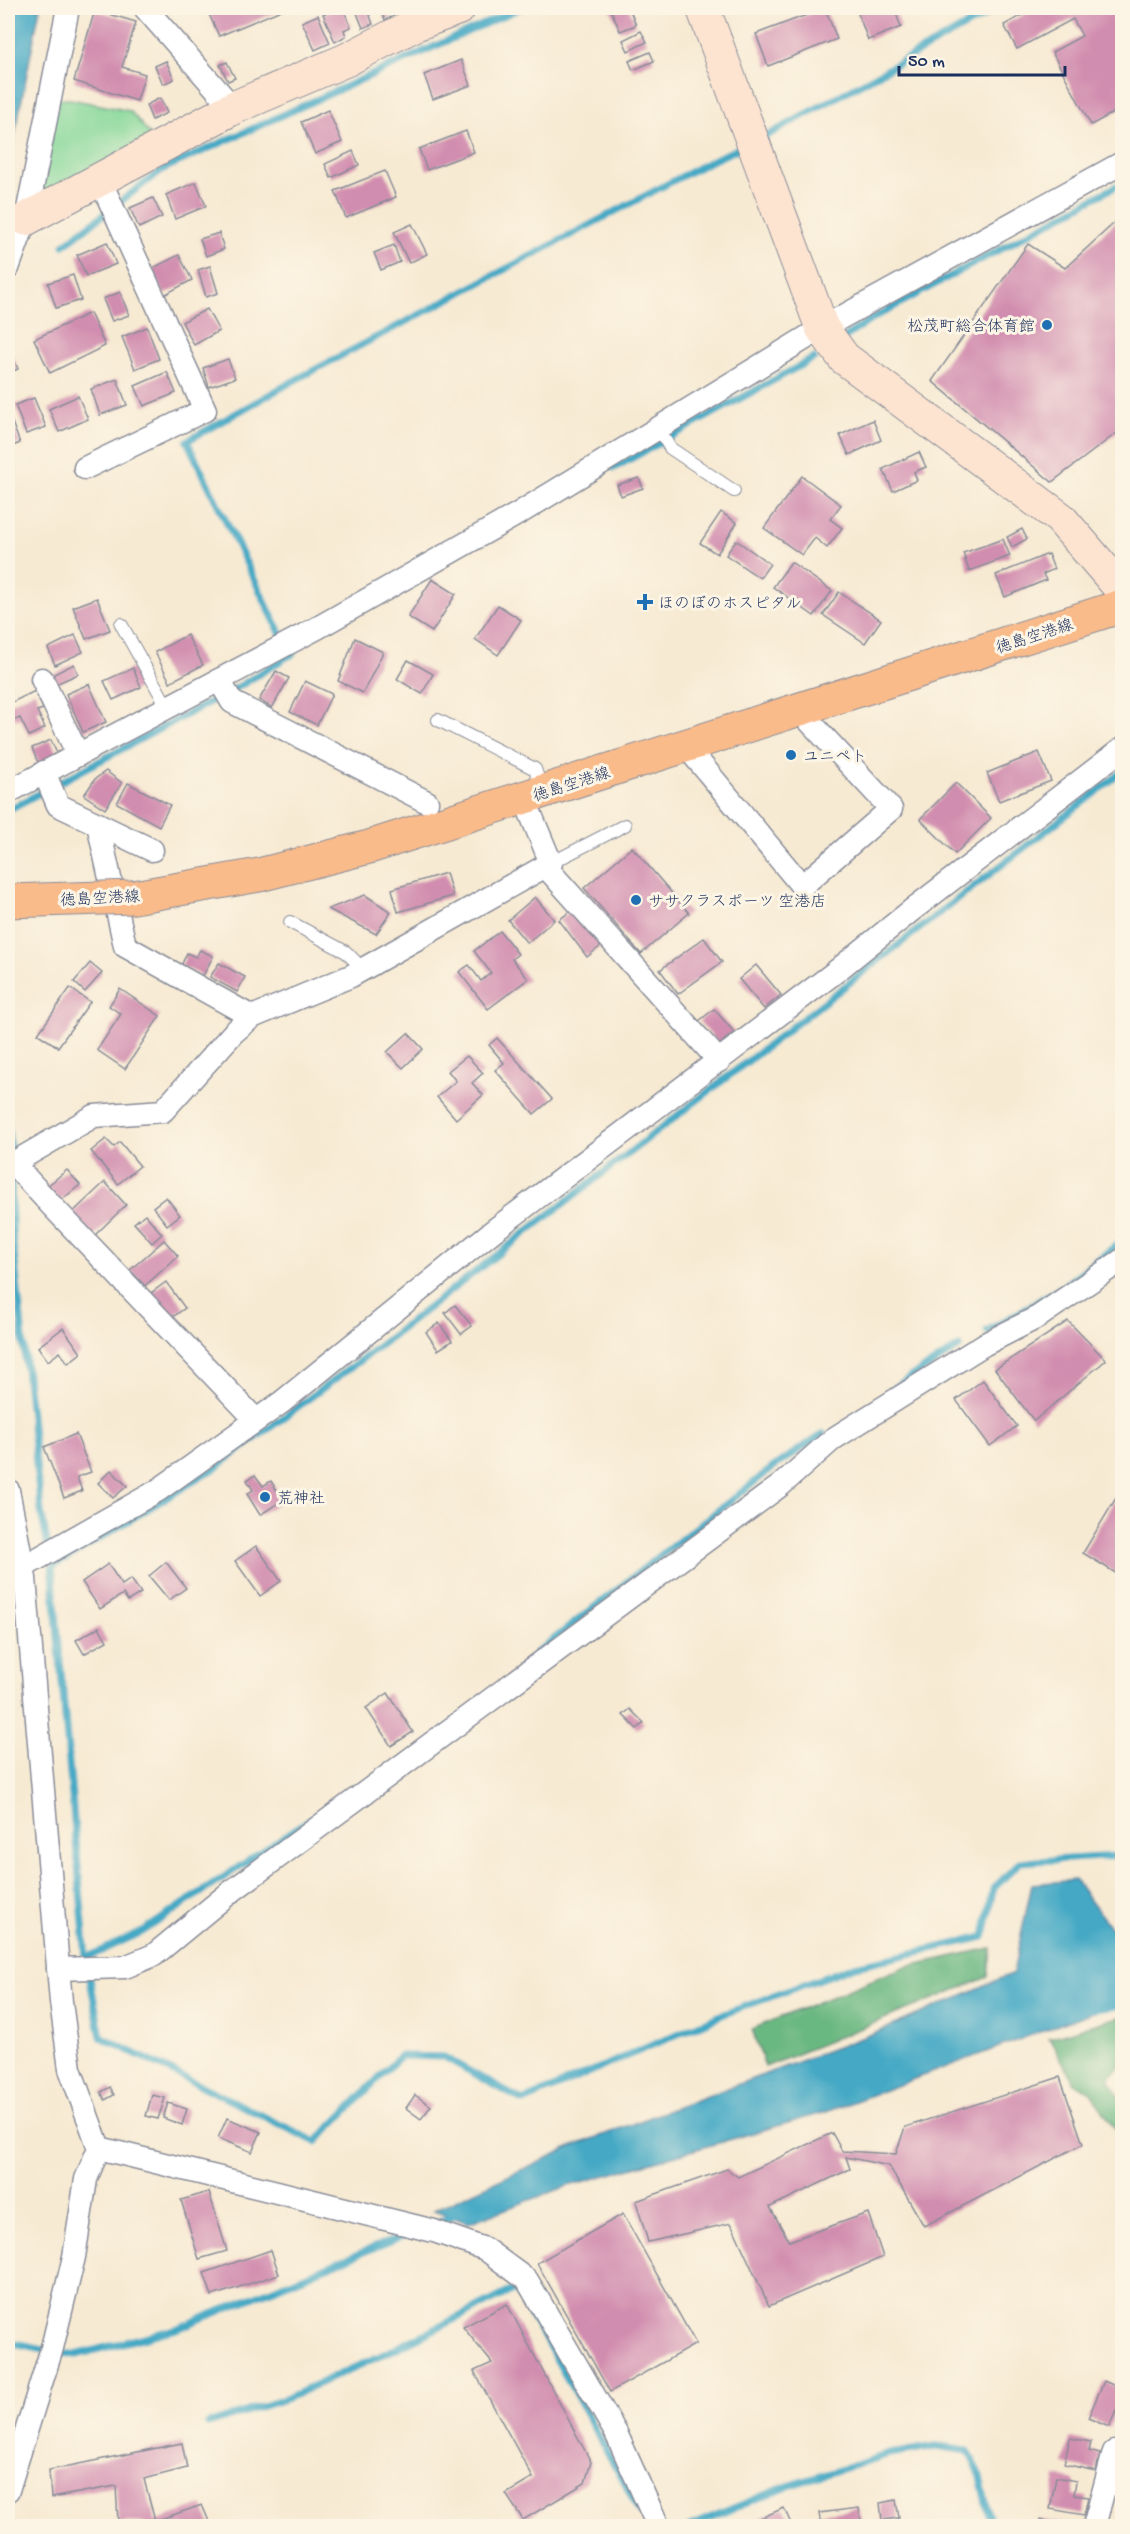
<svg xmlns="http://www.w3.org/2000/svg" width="1130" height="2534" font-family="'Gochi Hand','Klee One',sans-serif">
<rect width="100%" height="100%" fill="#fcf5e5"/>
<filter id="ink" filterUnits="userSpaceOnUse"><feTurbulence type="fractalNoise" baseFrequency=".0167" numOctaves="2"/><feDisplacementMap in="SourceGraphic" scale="12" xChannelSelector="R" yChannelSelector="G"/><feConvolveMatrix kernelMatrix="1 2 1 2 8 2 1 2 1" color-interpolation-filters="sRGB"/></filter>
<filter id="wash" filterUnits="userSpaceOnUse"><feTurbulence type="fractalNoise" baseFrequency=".008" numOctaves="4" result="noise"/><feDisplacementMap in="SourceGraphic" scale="24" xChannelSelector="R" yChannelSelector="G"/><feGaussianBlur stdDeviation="1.35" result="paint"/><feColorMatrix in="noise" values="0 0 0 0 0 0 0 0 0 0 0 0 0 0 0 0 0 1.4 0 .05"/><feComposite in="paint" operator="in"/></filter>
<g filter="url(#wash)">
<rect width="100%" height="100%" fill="#f7ead3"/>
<!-- green -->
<path fill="#84d799" stroke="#50837c" stroke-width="1.5" d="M 58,99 L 70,99 L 130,111 L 152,137 L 47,195 L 42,191 Z"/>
<!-- forest -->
<g fill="#6bb881" stroke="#437470" stroke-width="1.5">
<path d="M 991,1948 L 988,1977 L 765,2067 L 752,2029 L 904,1967 Z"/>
<path d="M 1122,2016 L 1122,2063 L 1109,2079 L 1122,2101 L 1122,2131 L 1118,2133 L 1091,2093 L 1074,2082 L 1049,2038 Z"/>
</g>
<!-- water -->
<g fill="#45a9c5" stroke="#306c92" stroke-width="1.5">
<path d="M 8,8 L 40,8 L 8,169 Z"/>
<path d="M 1075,1880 L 1122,1943 L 1122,1988 L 1120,2002 L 826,2112 L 568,2186 L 468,2223 L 434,2210 L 571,2147 L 885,2029 L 1013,1973 L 1032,1884 Z"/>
<path d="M 8,1986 L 12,2026 L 8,2149 Z"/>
</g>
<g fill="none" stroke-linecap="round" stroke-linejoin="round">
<!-- stream -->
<g stroke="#45a9c5" stroke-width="7">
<path d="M 761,139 L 998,8"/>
<path d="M 64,245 L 163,169 L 520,8"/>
<path d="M 842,339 L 875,317 L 1122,183"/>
<path d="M 614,468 L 814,358"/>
<path d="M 291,655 L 187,441 L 297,379 L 711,161 L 746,145"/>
<path d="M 1122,772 L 370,1353 L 217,1467 L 52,1567 L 86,1958 L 101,2037 L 316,2142 L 400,2056 L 444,2057 L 523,2101 L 724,2014 L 855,1966 L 984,1937 L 993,1889 L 1020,1862 L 1118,1856 L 1122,1850"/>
<path d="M 8,810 L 240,686 L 293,653"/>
<path d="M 8,1127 L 11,1160"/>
<path d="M 11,1172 L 12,1234 L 41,1511 L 48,1548"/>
<path d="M 987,1331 L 1062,1287 L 1122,1241"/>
<path d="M 895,1387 L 959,1347"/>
<path d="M 536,1653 L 776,1465 L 823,1434"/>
<path d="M 86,1958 L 142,1932 L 315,1816"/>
<path d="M 1095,2009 L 1122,2005"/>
<path d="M 431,2225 L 460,2213"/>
<path d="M 8,2342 L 76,2355 L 176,2329 L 412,2232"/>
<path d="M 208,2424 L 285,2399 L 393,2350 L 515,2289 L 548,2344 L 640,2511"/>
<path d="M 690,2526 L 785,2487 L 889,2454 L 936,2446 L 968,2451 L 979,2472 L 991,2526"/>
</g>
</g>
<g id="blocks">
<!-- building -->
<g fill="#d18daf">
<path d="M 218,8 L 286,8 L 219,36 L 208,12 Z"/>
<path d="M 337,8 L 343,8 L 351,27 L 344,30 L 346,36 L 335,42 L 323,14 Z"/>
<path d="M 355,8 L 370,8 L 372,12 L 369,13 L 373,24 L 363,28 Z"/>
<path d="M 380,8 L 391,8 L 394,16 L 385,20 Z"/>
<path d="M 610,8 L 629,8 L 636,25 L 620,31 Z"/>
<path d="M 825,8 L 837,39 L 768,66 L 756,34 Z"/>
<path d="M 856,8 L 894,8 L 901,27 L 868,40 Z"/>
<path d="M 1036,8 L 1122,8 L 1122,108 L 1091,125 L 1052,52 L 1082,36 L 1073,19 L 1017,49 L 1004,25 Z"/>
<path d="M 95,10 L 136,22 L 122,67 L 145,74 L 137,101 L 74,81 Z"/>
<path d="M 318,15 L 330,43 L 315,50 L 302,22 Z"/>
<path d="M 641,31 L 647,42 L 628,51 L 623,40 Z"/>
<path d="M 650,52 L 654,61 L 633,70 L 629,61 Z"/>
<path d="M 461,60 L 471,85 L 433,99 L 424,75 Z"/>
<path d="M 166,61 L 174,79 L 163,84 L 155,66 Z"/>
<path d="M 227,62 L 235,78 L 228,81 L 220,65 Z"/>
<path d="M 160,98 L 167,113 L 152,120 L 146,105 Z"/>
<path d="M 328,110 L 342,142 L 315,154 L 301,122 Z"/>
<path d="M 466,131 L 474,152 L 427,170 L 419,149 Z"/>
<path d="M 353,151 L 359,165 L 331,178 L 325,164 Z"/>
<path d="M 385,171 L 396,197 L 346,218 L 335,191 Z"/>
<path d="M 196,182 L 206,206 L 175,219 L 166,195 Z"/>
<path d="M 153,198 L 162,217 L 139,228 L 130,208 Z"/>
<path d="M 1122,216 L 1122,429 L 1052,482 L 932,381 L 1028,244 L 1065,268 Z"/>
<path d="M 412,224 L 427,254 L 409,263 L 394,232 Z"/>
<path d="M 219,233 L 224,249 L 206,256 L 200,239 Z"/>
<path d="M 107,242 L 116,264 L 86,276 L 77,255 Z"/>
<path d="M 394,245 L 400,262 L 381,270 L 374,253 Z"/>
<path d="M 179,255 L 192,280 L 164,295 L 151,269 Z"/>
<path d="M 210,266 L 218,293 L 206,297 L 198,270 Z"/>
<path d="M 73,275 L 81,300 L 56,308 L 48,283 Z"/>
<path d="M 120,292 L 129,315 L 112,321 L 103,299 Z"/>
<path d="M 207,309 L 219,331 L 194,345 L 182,322 Z"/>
<path d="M 90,313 L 105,346 L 50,373 L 34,339 Z"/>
<path d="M 147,327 L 159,359 L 135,369 L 122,337 Z"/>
<path d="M 8,345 L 18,369 L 8,373 Z"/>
<path d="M 228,359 L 235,378 L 209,387 L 203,368 Z"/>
<path d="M 167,372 L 176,393 L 144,406 L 135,386 Z"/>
<path d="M 117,379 L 127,405 L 100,415 L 91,389 Z"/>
<path d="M 78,396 L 88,419 L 59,432 L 49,409 Z"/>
<path d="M 34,398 L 46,427 L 26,434 L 15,405 Z"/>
<path d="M 8,412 L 20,443 L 8,448 Z"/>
<path d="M 873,420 L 881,440 L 849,455 L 840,435 Z"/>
<path d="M 919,452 L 926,467 L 914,472 L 917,480 L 893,491 L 883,469 Z"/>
<path d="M 802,476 L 841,505 L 830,519 L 842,528 L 827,548 L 815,538 L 802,555 L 764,528 Z"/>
<path d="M 639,478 L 643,488 L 621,496 L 617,485 Z"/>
<path d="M 721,512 L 737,523 L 717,554 L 700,543 Z"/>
<path d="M 1022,529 L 1027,539 L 1012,547 L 1007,537 Z"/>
<path d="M 1003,539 L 1010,556 L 969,571 L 963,553 Z"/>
<path d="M 736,540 L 770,564 L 760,578 L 726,555 Z"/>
<path d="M 1048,554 L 1054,569 L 1043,574 L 1046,580 L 1005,597 L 996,575 Z"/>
<path d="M 791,562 L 832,591 L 814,616 L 773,587 Z"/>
<path d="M 432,579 L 456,594 L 432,632 L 408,617 Z"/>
<path d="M 839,592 L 881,620 L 865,643 L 823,615 Z"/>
<path d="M 97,598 L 110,630 L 86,639 L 73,607 Z"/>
<path d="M 498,605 L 521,620 L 498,655 L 475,639 Z"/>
<path d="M 75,635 L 83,652 L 55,665 L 48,648 Z"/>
<path d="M 187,635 L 203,665 L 170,682 L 155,652 Z"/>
<path d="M 355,638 L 383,652 L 363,693 L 338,681 Z"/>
<path d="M 408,660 L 433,674 L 422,694 L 397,679 Z"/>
<path d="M 74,664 L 78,674 L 56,684 L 52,675 Z"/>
<path d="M 133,668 L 141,687 L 113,700 L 104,681 Z"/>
<path d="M 276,671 L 289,678 L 272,708 L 259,700 Z"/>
<path d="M 305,681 L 332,694 L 317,725 L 290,712 Z"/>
<path d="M 89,684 L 106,722 L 83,732 L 66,694 Z"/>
<path d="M 35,691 L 43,709 L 37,711 L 45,728 L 29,736 L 20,718 L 15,720 L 8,704 Z"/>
<path d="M 51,740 L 58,756 L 39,765 L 32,748 Z"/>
<path d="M 1039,752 L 1051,781 L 999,801 L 987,773 Z"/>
<path d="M 106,771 L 122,783 L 105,809 L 84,795 L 95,779 Z"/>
<path d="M 128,783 L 170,805 L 159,826 L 117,803 Z"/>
<path d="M 956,783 L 991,818 L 955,854 L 920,819 Z"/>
<path d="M 632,847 L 689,913 L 641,954 L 584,888 Z"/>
<path d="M 446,873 L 453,896 L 398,912 L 392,889 Z"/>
<path d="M 365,895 L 391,912 L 376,934 L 328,909 Z"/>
<path d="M 535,897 L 554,920 L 527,943 L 508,920 Z"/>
<path d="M 572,910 L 601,946 L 587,957 L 559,920 Z"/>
<path d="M 500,931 L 518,954 L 512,959 L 528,979 L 488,1009 L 459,972 L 469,965 L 481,981 L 491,973 L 474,951 Z"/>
<path d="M 704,938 L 722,962 L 678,994 L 660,970 Z"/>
<path d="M 200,950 L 213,956 L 203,976 L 181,966 L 187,953 L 196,957 Z"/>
<path d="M 90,963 L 102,973 L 85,992 L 74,982 Z"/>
<path d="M 219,963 L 245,977 L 237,992 L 210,977 Z"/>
<path d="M 756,965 L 781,995 L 764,1009 L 739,979 Z"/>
<path d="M 70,988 L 90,1002 L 58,1047 L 38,1034 Z"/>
<path d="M 120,989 L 160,1016 L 125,1069 L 97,1050 L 121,1014 L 109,1006 Z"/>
<path d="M 714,1009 L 734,1032 L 719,1045 L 699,1021 Z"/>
<path d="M 408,1033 L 423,1049 L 403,1068 L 387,1052 Z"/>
<path d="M 497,1038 L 552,1099 L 534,1114 L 495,1070 L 504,1063 L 489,1045 Z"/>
<path d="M 467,1056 L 483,1073 L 472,1083 L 483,1095 L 456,1119 L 437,1097 L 456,1081 L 448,1071 Z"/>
<path d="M 106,1139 L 114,1147 L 120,1142 L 140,1166 L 118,1184 L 91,1151 Z"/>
<path d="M 67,1170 L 80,1185 L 59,1202 L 46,1187 Z"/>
<path d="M 105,1182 L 126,1205 L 94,1236 L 72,1213 Z"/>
<path d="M 166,1197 L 180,1215 L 167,1225 L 153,1207 Z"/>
<path d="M 145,1214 L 162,1234 L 152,1243 L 134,1223 Z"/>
<path d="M 164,1240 L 178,1256 L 145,1286 L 130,1270 Z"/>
<path d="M 166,1282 L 185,1308 L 170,1319 L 151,1293 Z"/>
<path d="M 455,1305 L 472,1326 L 461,1334 L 445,1313 Z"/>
<path d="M 1068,1321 L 1106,1360 L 1034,1421 L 995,1369 Z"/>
<path d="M 439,1323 L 452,1341 L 438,1350 L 426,1332 Z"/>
<path d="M 63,1328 L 81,1353 L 68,1363 L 60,1352 L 48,1361 L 38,1347 Z"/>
<path d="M 983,1380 L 1017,1426 L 990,1446 L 956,1400 Z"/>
<path d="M 76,1434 L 91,1472 L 77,1477 L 82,1491 L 64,1498 L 44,1447 Z"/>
<path d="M 111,1470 L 127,1486 L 113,1498 L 98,1483 Z"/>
<path d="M 255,1475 L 263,1486 L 271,1481 L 283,1500 L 260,1515 L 247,1494 L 253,1490 L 247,1480 Z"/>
<path d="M 1122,1488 L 1122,1577 L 1083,1553 Z"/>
<path d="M 256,1546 L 281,1581 L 260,1596 L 235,1561 Z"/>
<path d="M 166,1562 L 186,1588 L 169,1600 L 149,1576 Z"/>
<path d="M 108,1564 L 122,1585 L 131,1579 L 141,1593 L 128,1601 L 123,1594 L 100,1609 L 82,1582 Z"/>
<path d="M 99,1627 L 107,1641 L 84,1654 L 76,1640 Z"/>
<path d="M 388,1693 L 413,1732 L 391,1746 L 366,1708 Z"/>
<path d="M 630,1709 L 644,1723 L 637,1729 L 623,1715 Z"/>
<path d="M 1060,2077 L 1083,2144 L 924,2226 L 889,2166 L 846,2157 L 850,2169 L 770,2207 L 789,2241 L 868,2213 L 883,2257 L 769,2306 L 731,2223 L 648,2242 L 636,2201 L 727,2169 L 738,2177 L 832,2133 L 842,2151 L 896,2154 L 905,2127 Z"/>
<path d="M 110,2087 L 114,2095 L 105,2100 L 101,2092 Z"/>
<path d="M 152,2095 L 165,2098 L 158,2119 L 146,2116 Z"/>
<path d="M 415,2095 L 431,2106 L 421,2119 L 406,2108 Z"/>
<path d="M 168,2103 L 187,2109 L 182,2125 L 163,2118 Z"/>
<path d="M 227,2118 L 261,2132 L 252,2152 L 218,2138 Z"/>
<path d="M 209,2192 L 227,2251 L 199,2259 L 181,2200 Z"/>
<path d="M 623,2214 L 696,2344 L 610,2392 L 537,2263 Z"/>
<path d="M 271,2250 L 279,2274 L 212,2296 L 204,2273 Z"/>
<path d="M 507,2304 L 591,2462 L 585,2483 L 523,2520 L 506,2494 L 533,2478 L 474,2371 L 492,2363 L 463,2327 Z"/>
<path d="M 1104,2381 L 1122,2389 L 1122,2415 L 1116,2411 L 1109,2427 L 1088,2418 Z"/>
<path d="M 1070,2438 L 1091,2442 L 1089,2451 L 1100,2454 L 1096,2471 L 1064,2464 Z"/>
<path d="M 182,2443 L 187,2468 L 144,2479 L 155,2521 L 202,2505 L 211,2526 L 138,2526 L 146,2523 L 118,2522 L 116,2486 L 51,2498 L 49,2470 Z"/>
<path d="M 1056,2477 L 1076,2481 L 1074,2495 L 1088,2497 L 1084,2515 L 1050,2509 Z"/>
<path d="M 896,2500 L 899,2518 L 882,2520 L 880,2503 Z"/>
<path d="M 784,2508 L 792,2526 L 753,2526 L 751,2522 Z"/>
<path d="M 859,2508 L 862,2526 L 821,2526 L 819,2513 Z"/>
<path d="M 1122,2512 L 1122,2526 L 1117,2526 Z"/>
<path d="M 1040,2520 L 1069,2525 L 1069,2526 L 1039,2526 Z"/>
</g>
</g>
</g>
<g filter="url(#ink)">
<use href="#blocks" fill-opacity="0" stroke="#898c98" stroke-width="1.5"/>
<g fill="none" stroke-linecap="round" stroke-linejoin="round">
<defs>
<g id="lane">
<path d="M 658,428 L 670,448 L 734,491"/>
<path d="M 121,624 L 168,708"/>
<path d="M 438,720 L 535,769 L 542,790"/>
<path d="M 551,863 L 625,825"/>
<path d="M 290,922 L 346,952 L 363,969"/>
</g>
<g id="street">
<path d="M 145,8 L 233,108"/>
<path d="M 8,268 L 26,219 L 68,8"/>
<path d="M 85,468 L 205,410 L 100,180"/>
<path d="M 42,679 L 78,755"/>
<path d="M 219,680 L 232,702 L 427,802"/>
<path d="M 686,746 L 802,886 L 891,809 L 799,710"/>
<path d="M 44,772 L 58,805 L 152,850"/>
<path d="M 8,792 L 319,627 L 521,512 L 822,328 L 1122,163"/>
<path d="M 98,824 L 125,946 L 252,1017"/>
<path d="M 545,866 L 719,1061"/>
<path d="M 18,1160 L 19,1170 L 52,1206 L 256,1420"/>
<path d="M 8,1166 L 94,1116 L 163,1111 L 234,1032 L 252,1017 L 351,976 L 551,863 L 524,798"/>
<path d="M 8,1490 L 25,1578 L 61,2002 L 70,2069 L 99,2148 L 86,2179 L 74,2257 L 52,2348 L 8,2490"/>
<path d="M 23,1567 L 157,1491 L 282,1402 L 493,1231 L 834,973 L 912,910 L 1122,749"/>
<path d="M 58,1969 L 125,1967 L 154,1955 L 228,1894 L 781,1485 L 833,1439 L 985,1344 L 1038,1317 L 1122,1260"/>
<path d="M 99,2148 L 434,2231 L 485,2249 L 527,2280 L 616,2433 L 658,2526"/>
<path d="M 1094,2526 L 1114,2452"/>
</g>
<g id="secondary">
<path d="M 703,8 L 822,328 L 844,358 L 1060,518 L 1122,590"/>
<path d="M 26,219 L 233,108 L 346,60 L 416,24 L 459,8"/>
</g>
<path id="primary" d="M 134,897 L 259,875 L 369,847 L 1122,606"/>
</defs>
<!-- lane casing -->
<use href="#lane" stroke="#898c98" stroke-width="14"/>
<!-- street casing -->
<use href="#street" stroke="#898c98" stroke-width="25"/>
<!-- secondary casing -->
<use href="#secondary" stroke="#898c98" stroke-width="35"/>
<!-- primary casing -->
<use href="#primary" stroke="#898c98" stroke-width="35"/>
<!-- lane -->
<use href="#lane" stroke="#fff" stroke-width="12"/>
<!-- street -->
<use href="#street" stroke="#fff" stroke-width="22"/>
<!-- secondary -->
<use href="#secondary" stroke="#fde4d1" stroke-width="33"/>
<!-- primary -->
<use href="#primary" stroke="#fabb8b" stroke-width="33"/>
<defs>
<path id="primary-bridge" d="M 8,901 L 134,897"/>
</defs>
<!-- primary-bridge casing -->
<use href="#primary-bridge" stroke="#898c98" stroke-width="35" stroke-linecap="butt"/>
<!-- primary-bridge -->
<use href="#primary-bridge" stroke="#fabb8b" stroke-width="33"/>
</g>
</g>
<!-- markers -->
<g fill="#1f6fb2" stroke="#fcf5e5" stroke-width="2">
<circle cx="1047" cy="325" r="6"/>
<path d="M642 593h6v6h6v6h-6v6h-6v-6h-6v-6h6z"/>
<circle cx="791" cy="755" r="6"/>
<circle cx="636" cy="900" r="6"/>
<circle cx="265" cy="1497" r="6"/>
</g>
<g text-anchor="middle" stroke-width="6" stroke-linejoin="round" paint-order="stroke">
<!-- poi labels -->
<g font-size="16" fill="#1b2f5e" stroke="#fcf5e5" text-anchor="start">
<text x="1035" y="331" text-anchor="end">松茂町総合体育館</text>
<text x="658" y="608">ほのぼのホスピタル</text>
<text x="803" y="761">ユニペト</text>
<text x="648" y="906">ササクラスポーツ 空港店</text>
<text x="277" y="1503">荒神社</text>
</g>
<!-- street labels -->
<g font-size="16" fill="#1b2f5e" stroke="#fcf5e5">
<text transform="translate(1034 635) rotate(-18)" y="6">徳島空港線</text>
<text transform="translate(571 783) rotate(-18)" y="6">徳島空港線</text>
<text transform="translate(100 897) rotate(-3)" y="6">徳島空港線</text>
</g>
</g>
<!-- margin -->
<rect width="1130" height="2534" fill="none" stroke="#fcf5e5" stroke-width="30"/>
<!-- scale -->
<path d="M899 66v9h166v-9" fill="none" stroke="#1b2f5e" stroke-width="3"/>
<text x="908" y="66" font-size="18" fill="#1b2f5e" stroke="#fcf5e5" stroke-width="4.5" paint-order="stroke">50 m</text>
</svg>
